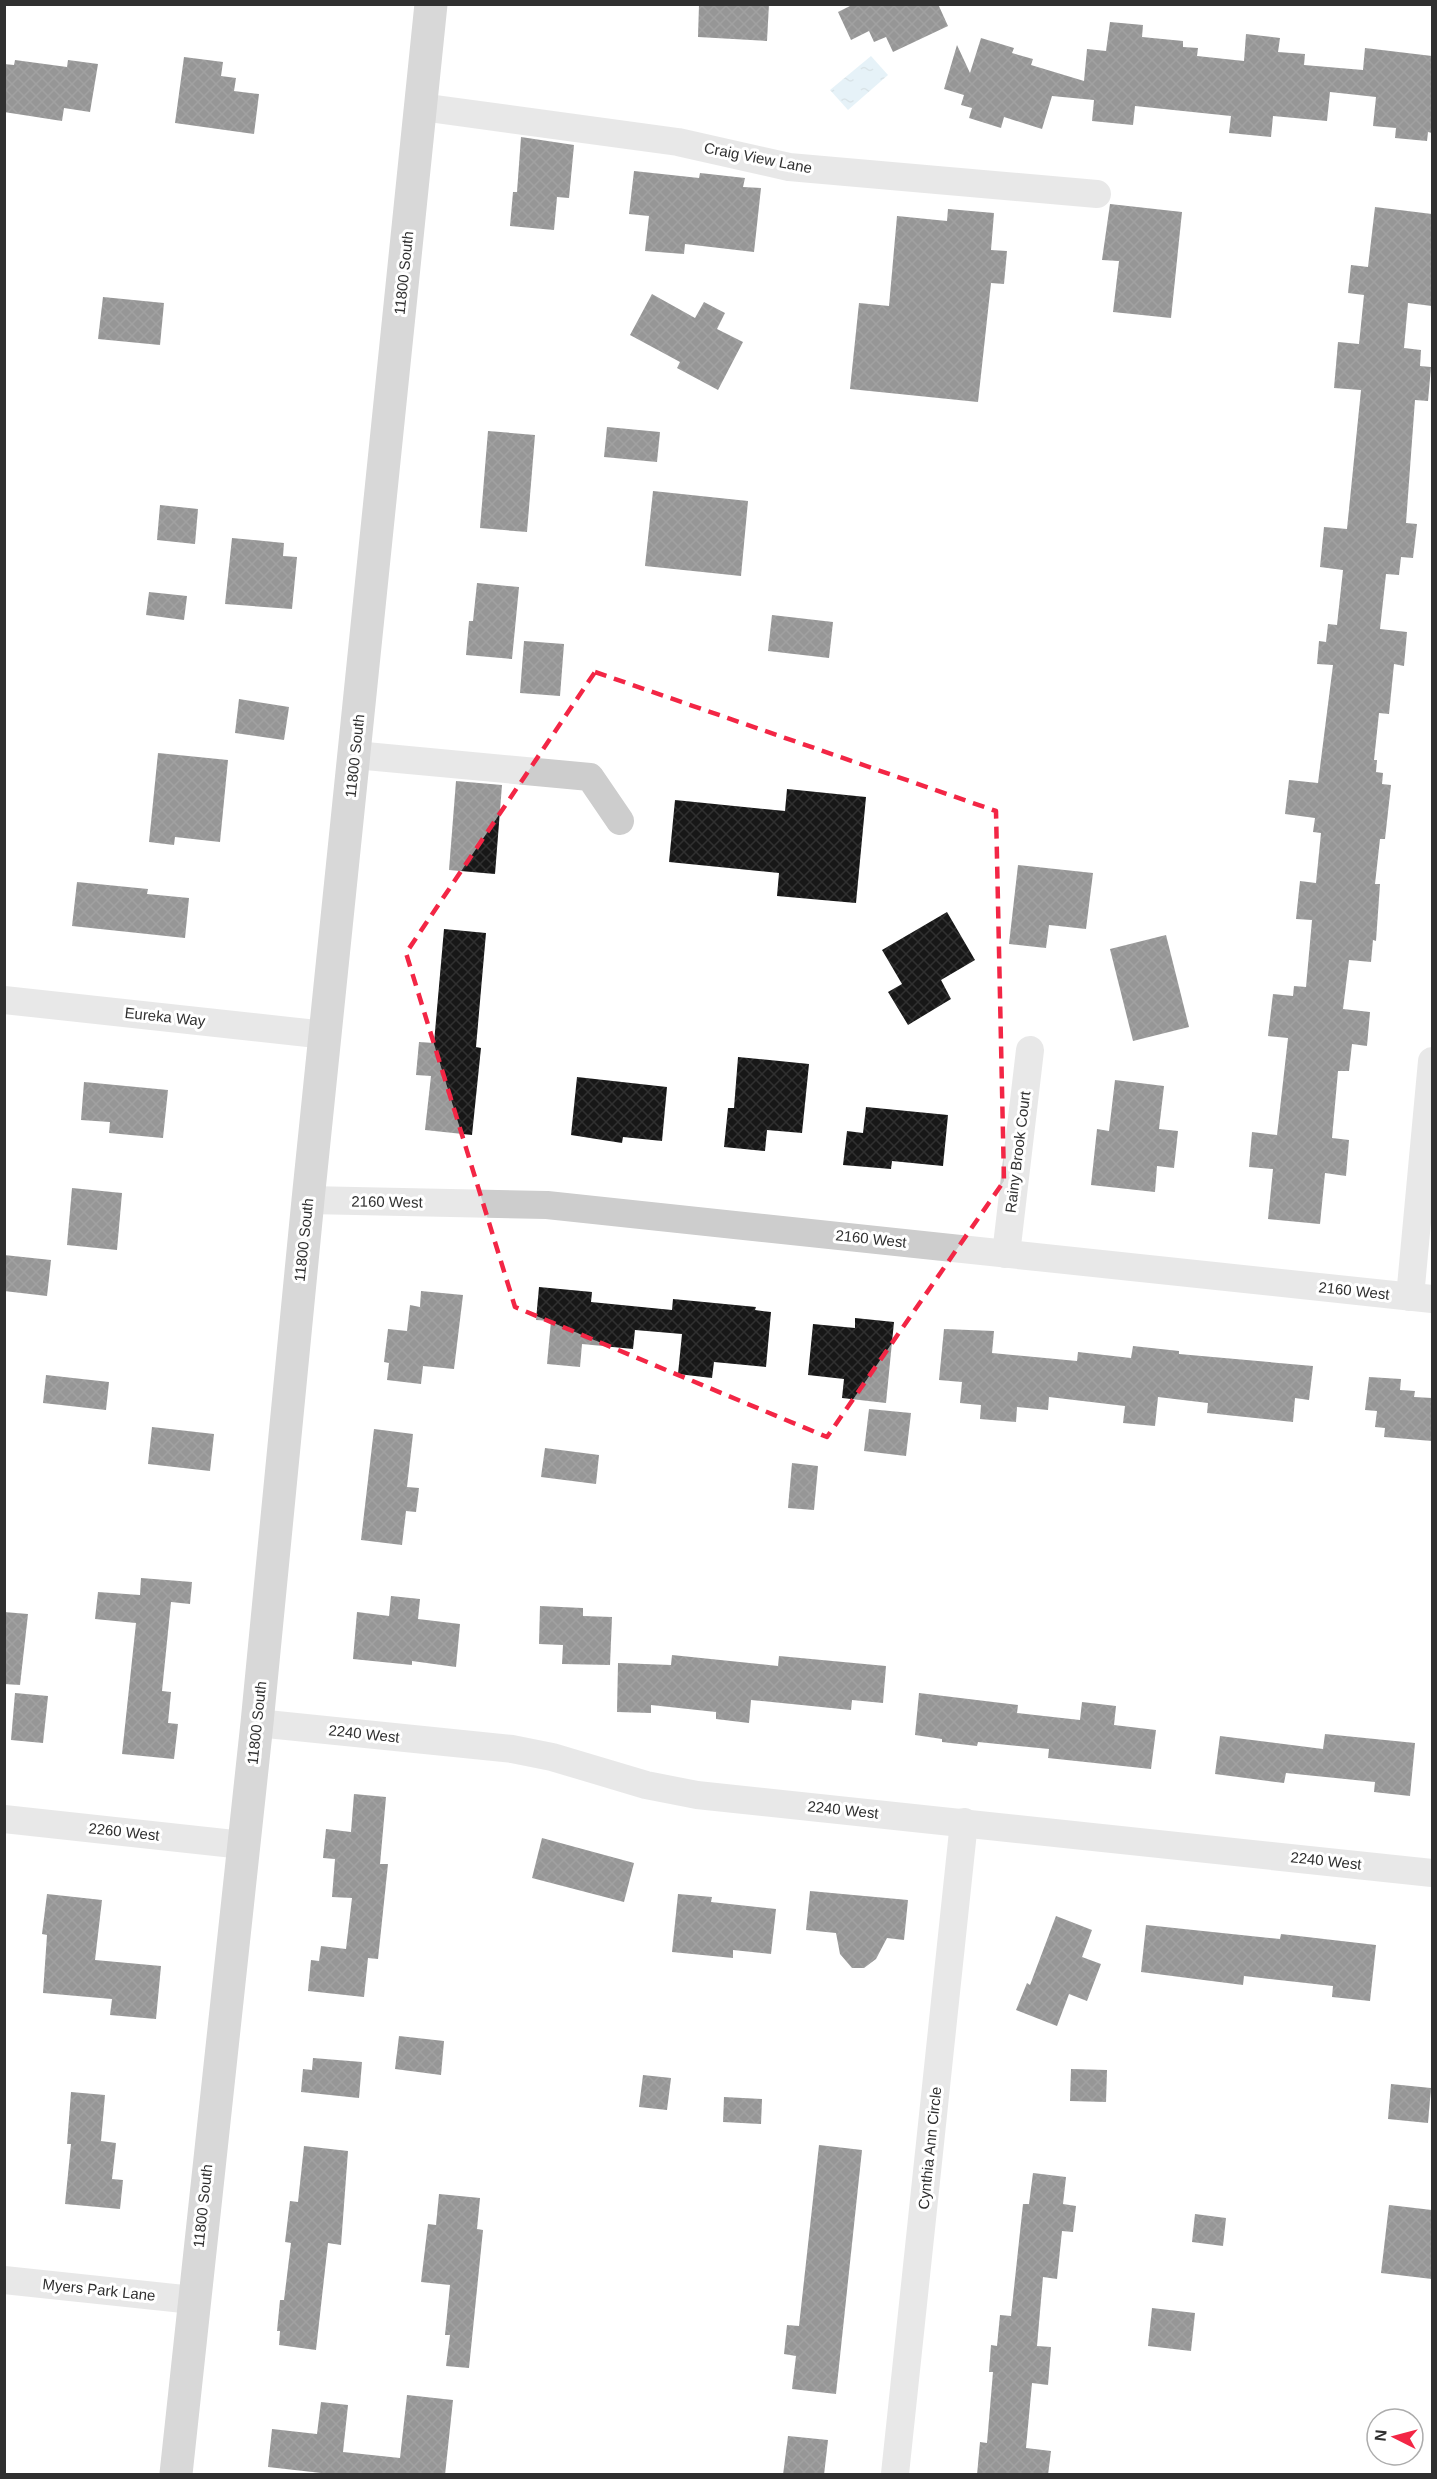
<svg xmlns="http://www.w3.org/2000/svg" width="1437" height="2479" font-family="Arial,sans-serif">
<defs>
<pattern id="water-ripples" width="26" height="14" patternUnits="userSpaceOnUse" patternTransform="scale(1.5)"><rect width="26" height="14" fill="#c8e3ef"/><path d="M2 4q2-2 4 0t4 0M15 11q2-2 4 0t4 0" fill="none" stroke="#acc3cd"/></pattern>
<pattern id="building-cross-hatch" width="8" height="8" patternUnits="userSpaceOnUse" patternTransform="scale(1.5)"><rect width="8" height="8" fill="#171717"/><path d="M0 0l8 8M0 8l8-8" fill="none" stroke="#303030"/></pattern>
</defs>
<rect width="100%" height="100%" fill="#fff"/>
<!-- water -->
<path fill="url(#water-ripples)" d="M 871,56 L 888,75 L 848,110 L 830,90 Z"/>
<!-- building -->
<g fill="url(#building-cross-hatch)">
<path d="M 699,4 L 769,4 L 767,41 L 698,37 Z"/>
<path d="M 854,4 L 938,4 L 948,26 L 893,52 L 886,37 L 874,42 L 869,31 L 851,40 L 838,12 Z"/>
<path d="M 1110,22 L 1143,25 L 1142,37 L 1183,41 L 1183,47 L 1198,48 L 1197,56 L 1244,61 L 1246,34 L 1280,38 L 1278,52 L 1305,54 L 1304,65 L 1363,70 L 1365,48 L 1432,56 L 1432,133 L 1428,132 L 1427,141 L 1395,138 L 1396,128 L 1373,126 L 1376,97 L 1330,92 L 1327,121 L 1273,116 L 1271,137 L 1229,133 L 1231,116 L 1135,106 L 1133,125 L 1092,121 L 1094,100 L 1052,96 L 1042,129 L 1004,117 L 1001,128 L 969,118 L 972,108 L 961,105 L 964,95 L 944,89 L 957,45 L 970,73 L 981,38 L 1014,48 L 1012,53 L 1033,59 L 1031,65 L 1084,81 L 1087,49 L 1106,51 Z"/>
<path d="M 184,57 L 223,62 L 221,76 L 236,78 L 234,91 L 259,94 L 254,134 L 175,123 Z"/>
<path d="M 15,60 L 67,67 L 68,60 L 98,64 L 90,112 L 64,108 L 62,121 L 4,112 L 4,64 L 14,65 Z"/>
<path d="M 521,137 L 574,145 L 569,198 L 557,197 L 554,230 L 510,226 L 513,192 L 517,192 Z"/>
<path d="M 634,171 L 699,178 L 700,173 L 745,178 L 743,187 L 761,188 L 754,252 L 685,244 L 684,254 L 645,251 L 649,216 L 629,214 Z"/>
<path d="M 1110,204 L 1182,212 L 1171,318 L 1113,312 L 1119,261 L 1102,260 Z"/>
<path d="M 1375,207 L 1432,214 L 1432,306 L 1408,303 L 1404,348 L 1421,350 L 1420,366 L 1431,367 L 1428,401 L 1415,400 L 1406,523 L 1417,524 L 1413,558 L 1401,557 L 1399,575 L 1386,574 L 1380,629 L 1407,632 L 1404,666 L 1394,664 L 1389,714 L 1379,713 L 1374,760 L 1377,760 L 1376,772 L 1383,773 L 1382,784 L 1391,785 L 1385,839 L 1380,839 L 1375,884 L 1380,884 L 1376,941 L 1373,940 L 1371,962 L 1349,960 L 1343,1009 L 1370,1012 L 1367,1046 L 1352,1044 L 1349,1071 L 1338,1071 L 1332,1138 L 1349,1140 L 1346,1176 L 1325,1173 L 1320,1224 L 1268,1219 L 1273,1169 L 1249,1167 L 1252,1132 L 1277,1135 L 1288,1038 L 1268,1036 L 1273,994 L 1293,996 L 1294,986 L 1306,987 L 1312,920 L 1296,919 L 1300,881 L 1316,883 L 1321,833 L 1313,832 L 1315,818 L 1285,814 L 1289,780 L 1318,783 L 1333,665 L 1317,664 L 1319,641 L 1326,642 L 1328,624 L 1337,625 L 1343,570 L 1320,567 L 1324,527 L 1347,529 L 1361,390 L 1334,388 L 1338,342 L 1359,344 L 1364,295 L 1348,293 L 1351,265 L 1368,267 Z"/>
<path d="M 948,209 L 994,213 L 991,250 L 1007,251 L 1004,284 L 991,283 L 978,402 L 850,389 L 859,303 L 889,306 L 897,216 L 947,221 Z"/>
<path d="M 652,294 L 695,318 L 704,302 L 725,313 L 717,329 L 743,342 L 718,390 L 677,368 L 680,362 L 630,335 Z"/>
<path d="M 103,297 L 164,303 L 160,345 L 98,339 Z"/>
<path d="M 607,427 L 660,432 L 657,462 L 604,457 Z"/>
<path d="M 488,431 L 535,435 L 527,532 L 480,528 Z"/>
<path d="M 653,491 L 748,501 L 741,576 L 645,566 Z"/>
<path d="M 160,505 L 198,509 L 195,544 L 157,540 Z"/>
<path d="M 232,538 L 284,543 L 283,556 L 297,557 L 292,609 L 225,604 Z"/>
<path d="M 477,583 L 519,587 L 512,659 L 466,655 L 469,621 L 473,621 Z"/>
<path d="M 149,592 L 187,596 L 184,620 L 146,615 Z"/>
<path d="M 772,615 L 833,622 L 829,658 L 768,651 Z"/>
<path d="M 524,641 L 564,644 L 560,696 L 520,693 Z"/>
<path d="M 239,699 L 289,707 L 284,740 L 235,733 Z"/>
<path d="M 158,753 L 228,760 L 220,842 L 175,837 L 174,845 L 149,842 Z"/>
<path d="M 456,781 L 502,785 L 495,874 L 449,870 Z"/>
<path d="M 787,789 L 866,797 L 856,903 L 777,896 L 779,873 L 669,862 L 675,800 L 785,811 Z"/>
<path d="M 1018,865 L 1093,873 L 1086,929 L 1049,925 L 1046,948 L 1009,944 Z"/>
<path d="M 77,882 L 148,889 L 147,894 L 189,898 L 185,938 L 72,926 Z"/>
<path d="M 947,912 L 975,960 L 941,980 L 951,999 L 908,1025 L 888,992 L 902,984 L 882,950 Z"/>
<path d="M 444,929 L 486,933 L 476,1047 L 481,1048 L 472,1135 L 425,1130 L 431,1076 L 416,1075 L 419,1042 L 434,1043 Z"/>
<path d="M 1166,935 L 1189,1027 L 1133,1041 L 1110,949 Z"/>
<path d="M 738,1057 L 809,1064 L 802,1133 L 767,1130 L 765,1151 L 724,1147 L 728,1108 L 734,1108 Z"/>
<path d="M 577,1077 L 667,1087 L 662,1141 L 623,1137 L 622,1143 L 571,1135 Z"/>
<path d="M 1115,1080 L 1164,1086 L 1159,1129 L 1178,1131 L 1174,1168 L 1157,1166 L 1155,1192 L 1091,1185 L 1097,1129 L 1109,1131 Z"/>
<path d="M 84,1082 L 168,1090 L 163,1138 L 109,1133 L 110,1122 L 81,1120 Z"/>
<path d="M 866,1107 L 948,1115 L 943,1166 L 892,1161 L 891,1169 L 843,1165 L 847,1131 L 863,1133 Z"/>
<path d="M 72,1188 L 122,1193 L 117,1250 L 67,1245 Z"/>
<path d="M 4,1255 L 51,1260 L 47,1296 L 4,1291 Z"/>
<path d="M 539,1287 L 592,1292 L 591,1302 L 672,1310 L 673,1299 L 756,1307 L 755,1310 L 771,1312 L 766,1367 L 714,1362 L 712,1378 L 678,1374 L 682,1334 L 635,1330 L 633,1349 L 582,1344 L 580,1367 L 547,1364 L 551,1321 L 536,1320 Z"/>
<path d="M 421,1291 L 463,1295 L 454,1369 L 423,1366 L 421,1384 L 387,1380 L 389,1363 L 384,1362 L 388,1329 L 407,1331 L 410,1305 L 420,1307 Z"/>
<path d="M 855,1318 L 894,1322 L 886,1403 L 842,1398 L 844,1379 L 808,1375 L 813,1324 L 855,1328 Z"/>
<path d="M 944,1329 L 994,1331 L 992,1353 L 1077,1361 L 1078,1352 L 1131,1358 L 1133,1346 L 1179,1351 L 1179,1354 L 1313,1366 L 1309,1400 L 1295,1398 L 1293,1422 L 1207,1413 L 1208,1403 L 1158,1397 L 1155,1426 L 1123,1423 L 1125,1406 L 1049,1397 L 1048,1410 L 1017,1407 L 1016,1422 L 980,1419 L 981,1405 L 960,1403 L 962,1382 L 939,1380 Z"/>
<path d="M 46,1375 L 109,1382 L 106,1410 L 43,1403 Z"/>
<path d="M 1369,1377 L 1401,1379 L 1400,1390 L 1415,1391 L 1414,1397 L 1432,1398 L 1432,1441 L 1384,1437 L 1385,1428 L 1375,1427 L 1377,1411 L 1365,1410 Z"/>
<path d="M 869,1409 L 911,1413 L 906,1456 L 864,1451 Z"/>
<path d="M 152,1427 L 214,1434 L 210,1471 L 148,1464 Z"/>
<path d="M 374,1429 L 413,1434 L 407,1487 L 419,1488 L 416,1512 L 406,1511 L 402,1545 L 361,1540 Z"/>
<path d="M 545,1448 L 599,1455 L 596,1484 L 541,1477 Z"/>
<path d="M 792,1463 L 818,1466 L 814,1510 L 788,1508 Z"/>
<path d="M 141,1578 L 192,1582 L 190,1604 L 171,1602 L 162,1691 L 171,1692 L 168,1723 L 178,1724 L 174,1759 L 122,1754 L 136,1623 L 95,1619 L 98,1592 L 140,1595 Z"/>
<path d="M 391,1596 L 420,1599 L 418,1619 L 460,1624 L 456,1667 L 412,1661 L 412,1665 L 353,1659 L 357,1612 L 389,1616 Z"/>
<path d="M 540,1606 L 583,1608 L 583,1616 L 612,1617 L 610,1665 L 562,1664 L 563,1645 L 539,1644 Z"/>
<path d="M 4,1612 L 28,1614 L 20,1685 L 4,1684 Z"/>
<path d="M 672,1655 L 778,1666 L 779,1656 L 886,1666 L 883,1703 L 852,1700 L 851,1710 L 751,1700 L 749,1723 L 716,1719 L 716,1712 L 651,1705 L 651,1713 L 617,1712 L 618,1663 L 671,1665 Z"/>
<path d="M 15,1693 L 48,1696 L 43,1743 L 11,1740 Z"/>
<path d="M 919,1693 L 1018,1705 L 1017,1713 L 1080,1720 L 1082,1702 L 1116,1706 L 1114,1725 L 1156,1730 L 1151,1769 L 1048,1758 L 1049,1749 L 978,1742 L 977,1746 L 942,1742 L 942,1739 L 915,1735 Z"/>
<path d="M 1325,1734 L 1415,1743 L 1410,1796 L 1374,1792 L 1375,1782 L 1286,1773 L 1284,1783 L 1215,1774 L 1220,1736 L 1323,1749 Z"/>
<path d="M 354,1794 L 386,1797 L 380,1864 L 388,1864 L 378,1959 L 368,1958 L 364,1997 L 308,1991 L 311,1960 L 319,1961 L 321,1946 L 346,1949 L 352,1898 L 332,1897 L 335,1859 L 323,1858 L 326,1829 L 351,1832 Z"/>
<path d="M 542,1838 L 634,1863 L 624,1902 L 532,1878 Z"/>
<path d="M 810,1891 L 908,1900 L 904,1940 L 887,1938 L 876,1959 L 864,1968 L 852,1968 L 840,1954 L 836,1933 L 806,1930 Z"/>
<path d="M 47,1894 L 102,1900 L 95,1960 L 161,1966 L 156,2019 L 110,2015 L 112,1999 L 43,1993 L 47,1935 L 42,1934 Z"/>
<path d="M 678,1894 L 712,1897 L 711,1902 L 776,1909 L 771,1954 L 733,1950 L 733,1958 L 672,1952 Z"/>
<path d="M 1056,1916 L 1092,1930 L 1082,1957 L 1101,1964 L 1087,2001 L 1069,1994 L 1057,2026 L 1016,2010 L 1027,1983 L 1030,1985 Z"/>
<path d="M 1146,1925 L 1280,1939 L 1281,1934 L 1376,1945 L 1370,2001 L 1332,1997 L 1333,1986 L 1244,1976 L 1243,1985 L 1141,1972 Z"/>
<path d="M 399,2036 L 444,2041 L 441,2075 L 395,2069 Z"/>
<path d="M 313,2058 L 362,2062 L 359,2098 L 301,2092 L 303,2069 L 312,2070 Z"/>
<path d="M 1071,2069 L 1107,2070 L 1106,2102 L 1070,2101 Z"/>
<path d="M 643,2075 L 671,2078 L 667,2110 L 639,2107 Z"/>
<path d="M 1391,2084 L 1431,2088 L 1428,2123 L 1388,2119 Z"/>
<path d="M 71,2092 L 105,2095 L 101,2141 L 116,2143 L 112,2179 L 123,2180 L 120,2209 L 65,2204 L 71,2144 L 67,2144 Z"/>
<path d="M 724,2097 L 762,2099 L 761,2124 L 723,2122 Z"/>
<path d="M 819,2145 L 862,2150 L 836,2394 L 792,2389 L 796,2356 L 784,2354 L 787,2325 L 799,2326 Z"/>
<path d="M 304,2146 L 348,2151 L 341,2245 L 328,2243 L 316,2350 L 279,2345 L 280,2331 L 277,2331 L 280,2300 L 284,2300 L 291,2243 L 285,2242 L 290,2201 L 298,2202 Z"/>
<path d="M 1033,2173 L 1066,2177 L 1063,2204 L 1076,2206 L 1073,2232 L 1062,2231 L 1057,2279 L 1043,2277 L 1037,2346 L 1051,2347 L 1048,2385 L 1032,2383 L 1026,2448 L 1051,2451 L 1048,2475 L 977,2475 L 980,2442 L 987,2443 L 993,2372 L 989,2372 L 991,2345 L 997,2346 L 1000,2315 L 1011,2316 L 1023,2204 L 1029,2204 Z"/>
<path d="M 439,2194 L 480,2198 L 477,2229 L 483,2230 L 469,2368 L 446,2366 L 450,2335 L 445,2335 L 450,2285 L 421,2282 L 428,2224 L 436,2225 Z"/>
<path d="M 1389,2205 L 1432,2210 L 1432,2279 L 1381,2273 Z"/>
<path d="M 1195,2214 L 1226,2218 L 1223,2246 L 1192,2242 Z"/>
<path d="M 1152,2308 L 1195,2313 L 1191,2351 L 1148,2346 Z"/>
<path d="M 407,2395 L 453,2400 L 445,2475 L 339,2475 L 268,2467 L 272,2429 L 317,2434 L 321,2402 L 348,2405 L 343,2452 L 400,2458 Z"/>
<path d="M 788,2436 L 828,2440 L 824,2475 L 783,2475 Z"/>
</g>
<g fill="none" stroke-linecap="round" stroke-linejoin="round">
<!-- minor -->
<g stroke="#cdcdcd" stroke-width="28">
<path d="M 421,107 L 678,142 L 789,167 L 1097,194"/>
<path d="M 355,755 L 590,777 L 620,821"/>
<path d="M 4,1000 L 326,1035"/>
<path d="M 308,1200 L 547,1205 L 1432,1299"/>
<path d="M 1006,1254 L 1030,1050"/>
<path d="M 1410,1297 L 1432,1061"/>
<path d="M 257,1723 L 512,1749 L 552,1757 L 646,1785 L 697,1795 L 1432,1873"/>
<path d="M 4,1819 L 243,1845"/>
<path d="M 4,2280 L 193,2300"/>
<path d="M 895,2474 L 964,1822"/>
</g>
<!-- major -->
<path stroke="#a8a8a8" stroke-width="33" d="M 176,2474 L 257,1723 L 308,1200 L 431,4"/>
</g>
<!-- marked area -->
<path d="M0 0H1437V2479H0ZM 595,672 L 996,811 L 1004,1181 L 827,1437 L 515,1307 L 406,953 Z" fill="#fff" fill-opacity=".55" fill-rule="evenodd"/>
<path fill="none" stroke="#f32645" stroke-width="4.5" stroke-dasharray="12 8" stroke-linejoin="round" d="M 595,672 L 996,811 L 1004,1181 L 827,1437 L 515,1307 L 406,953 Z"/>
<g text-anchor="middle" stroke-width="6" stroke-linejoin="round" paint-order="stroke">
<!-- street labels -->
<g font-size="15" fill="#303030" stroke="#fff">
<text transform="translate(758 158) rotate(11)" y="5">Craig View Lane</text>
<text transform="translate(404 273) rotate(-84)" y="5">11800 South</text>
<text transform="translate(355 756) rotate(-84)" y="5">11800 South</text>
<text transform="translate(165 1017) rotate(6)" y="5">Eureka Way</text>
<text transform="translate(1018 1152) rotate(-83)" y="5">Rainy Brook Court</text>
<text transform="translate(387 1202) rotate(1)" y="5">2160 West</text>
<text transform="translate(871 1239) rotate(6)" y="5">2160 West</text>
<text transform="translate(304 1240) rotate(-84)" y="5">11800 South</text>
<text transform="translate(1354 1291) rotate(6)" y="5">2160 West</text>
<text transform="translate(257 1723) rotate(-84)" y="5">11800 South</text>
<text transform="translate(364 1734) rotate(6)" y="5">2240 West</text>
<text transform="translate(843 1810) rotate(6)" y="5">2240 West</text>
<text transform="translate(124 1832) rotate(6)" y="5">2260 West</text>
<text transform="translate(1326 1861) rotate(6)" y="5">2240 West</text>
<text transform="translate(930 2148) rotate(-84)" y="5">Cynthia Ann Circle</text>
<text transform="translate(203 2206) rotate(-84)" y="5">11800 South</text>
<text transform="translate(99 2290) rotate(6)" y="5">Myers Park Lane</text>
</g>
</g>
<!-- border -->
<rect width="1437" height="2479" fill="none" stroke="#303030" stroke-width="12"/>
<!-- north arrow -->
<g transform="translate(1395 2437) rotate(276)"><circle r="28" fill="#ffffff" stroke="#acacac" stroke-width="1.5"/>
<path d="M0-4.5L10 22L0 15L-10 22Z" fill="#f32645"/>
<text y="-9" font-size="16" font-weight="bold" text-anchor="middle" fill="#303030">N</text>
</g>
</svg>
